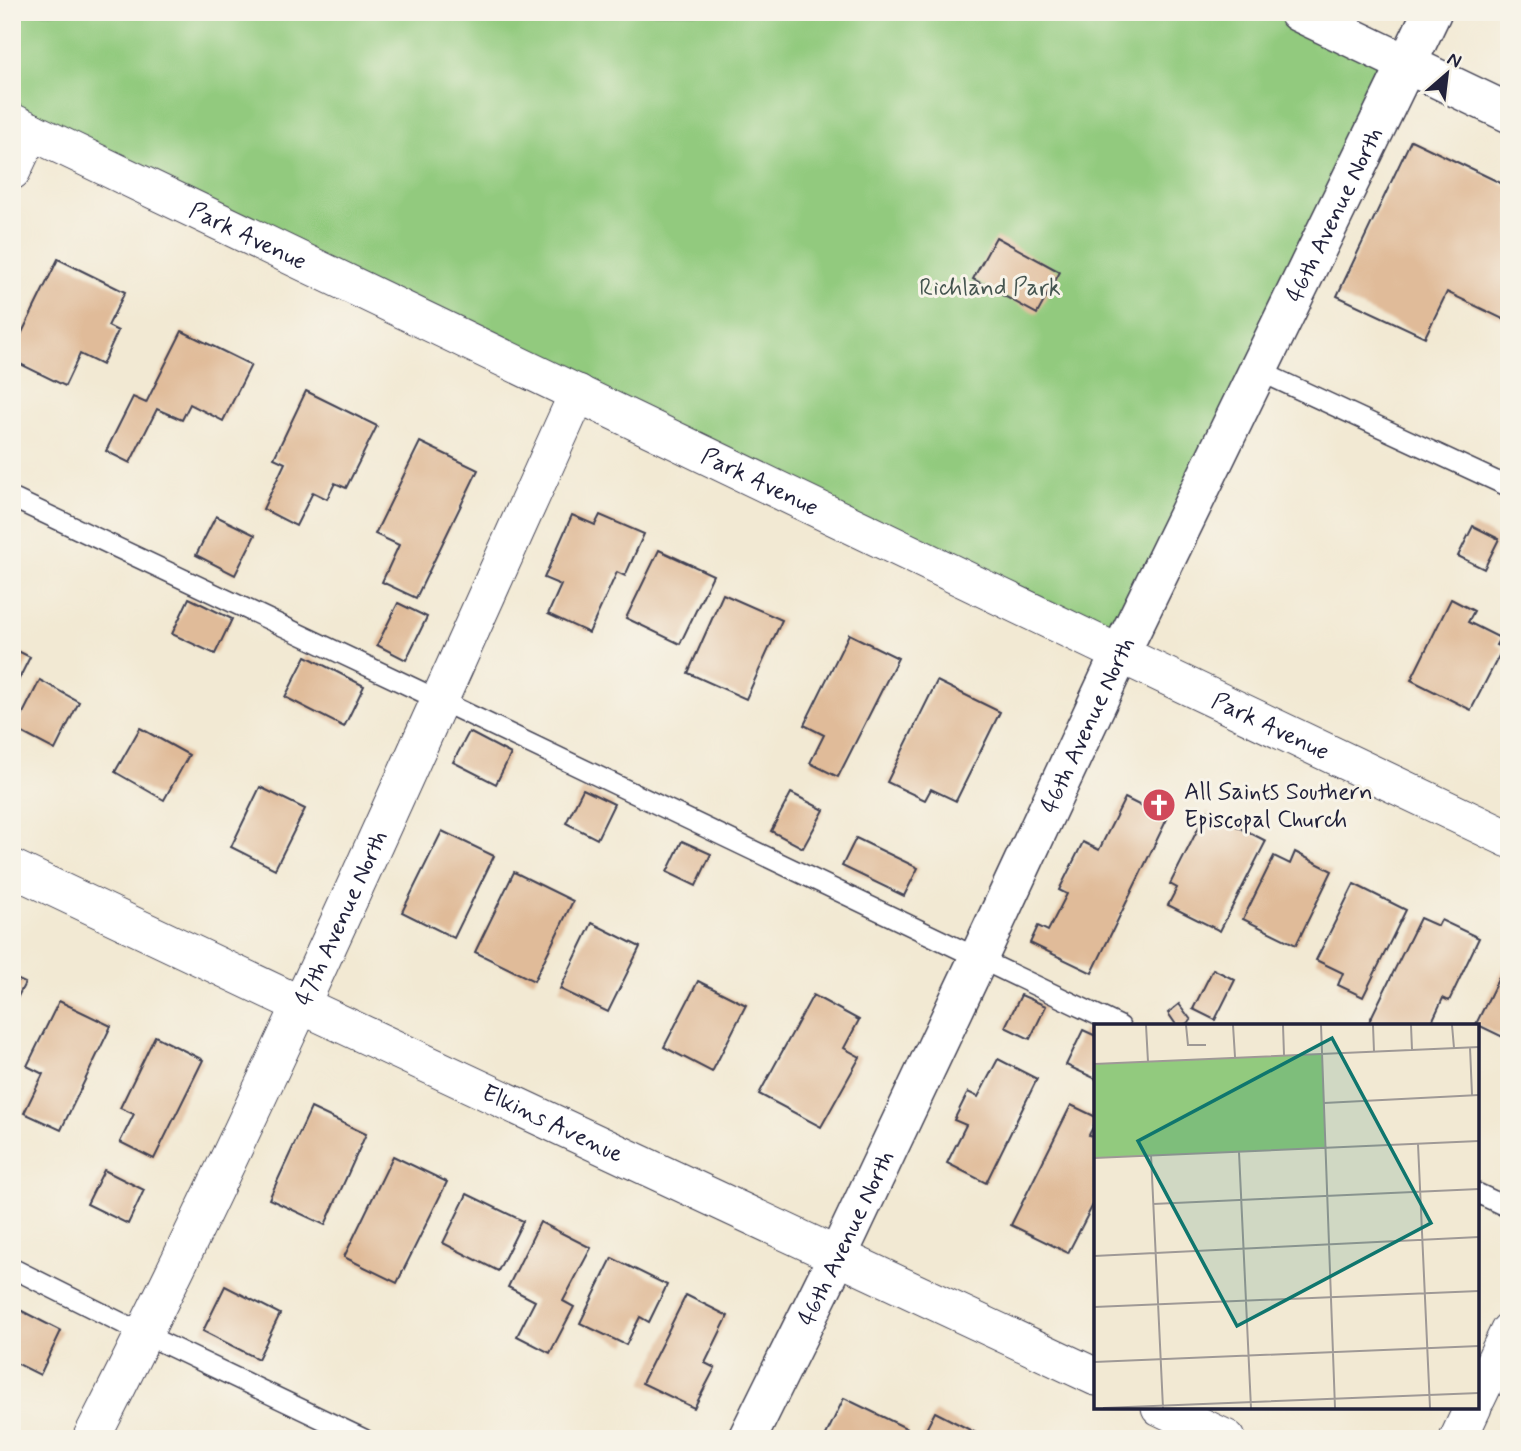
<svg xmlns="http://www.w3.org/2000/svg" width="1521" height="1451" font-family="Mynerve,sans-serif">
<rect width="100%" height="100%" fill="#f7f3e8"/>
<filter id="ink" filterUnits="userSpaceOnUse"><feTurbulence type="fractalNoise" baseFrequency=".0143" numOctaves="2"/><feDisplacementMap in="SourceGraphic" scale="14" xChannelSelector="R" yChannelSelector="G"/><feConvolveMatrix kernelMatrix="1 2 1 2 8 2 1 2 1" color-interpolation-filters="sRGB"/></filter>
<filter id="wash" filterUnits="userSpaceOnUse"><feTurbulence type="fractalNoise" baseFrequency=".00686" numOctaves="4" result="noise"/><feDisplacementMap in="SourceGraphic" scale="28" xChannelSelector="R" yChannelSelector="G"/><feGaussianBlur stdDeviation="1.57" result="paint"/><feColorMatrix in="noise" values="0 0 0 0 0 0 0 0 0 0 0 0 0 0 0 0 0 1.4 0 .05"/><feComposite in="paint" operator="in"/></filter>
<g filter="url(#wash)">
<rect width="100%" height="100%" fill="#f2e9d3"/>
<!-- green -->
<path fill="#92ca7e" stroke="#5a765c" stroke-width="2" d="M 12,12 L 1298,12 L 1407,64 L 1120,654 L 12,123 Z"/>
<g id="blocks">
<!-- building -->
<g fill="#e0bb99">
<path d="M 1411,140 L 1509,187 L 1509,322 L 1447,292 L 1425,337 L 1337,296 Z"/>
<path d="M 996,237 L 1060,272 L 1037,314 L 973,279 Z"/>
<path d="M 58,259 L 125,292 L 108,326 L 118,331 L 102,365 L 80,354 L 65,386 L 12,360 L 12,353 Z"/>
<path d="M 182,331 L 251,365 L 223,421 L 190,404 L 182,420 L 157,409 L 130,463 L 106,451 L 133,397 L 146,403 Z"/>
<path d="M 306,391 L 377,426 L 346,488 L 335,483 L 327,499 L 313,492 L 296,526 L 263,509 L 285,463 L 274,458 Z"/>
<path d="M 420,442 L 478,470 L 416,598 L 382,582 L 399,545 L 375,534 Z"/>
<path d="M 572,515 L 595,525 L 600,515 L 644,534 L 625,576 L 617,572 L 589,633 L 548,614 L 561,585 L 544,578 Z"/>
<path d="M 216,516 L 255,535 L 235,575 L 196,555 Z"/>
<path d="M 1473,526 L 1499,539 L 1484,569 L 1458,556 Z"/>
<path d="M 659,550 L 713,575 L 680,644 L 626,618 Z"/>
<path d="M 723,594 L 782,620 L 746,699 L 688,673 Z"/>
<path d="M 189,598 L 232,619 L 215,654 L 172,634 Z"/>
<path d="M 1451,599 L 1474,611 L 1468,622 L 1500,638 L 1496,645 L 1503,648 L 1471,710 L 1411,680 Z"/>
<path d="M 398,603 L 427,617 L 406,660 L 377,645 Z"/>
<path d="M 849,634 L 898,658 L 838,777 L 810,763 L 824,735 L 804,725 Z"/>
<path d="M 12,648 L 30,657 L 12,693 Z"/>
<path d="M 306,656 L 364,686 L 344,727 L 285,697 Z"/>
<path d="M 40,680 L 79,702 L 55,750 L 15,729 Z"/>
<path d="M 937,681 L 1000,712 L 956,801 L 931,789 L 925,800 L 887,782 Z"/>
<path d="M 140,728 L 189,755 L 164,800 L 115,772 Z"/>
<path d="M 469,732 L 511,754 L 496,784 L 453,762 Z"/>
<path d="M 260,787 L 305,809 L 275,869 L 231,847 Z"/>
<path d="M 583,789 L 614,804 L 597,839 L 566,823 Z"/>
<path d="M 791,793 L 824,810 L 803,848 L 771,831 Z"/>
<path d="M 1125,798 L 1167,819 L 1092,973 L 1030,943 L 1038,926 L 1048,931 L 1067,894 L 1059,890 L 1083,842 L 1099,850 Z"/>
<path d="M 1207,811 L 1266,841 L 1220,931 L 1168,905 L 1177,888 L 1170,884 Z"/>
<path d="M 442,831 L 494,856 L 454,938 L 402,912 Z"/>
<path d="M 856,838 L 918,868 L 904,896 L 842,866 Z"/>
<path d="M 682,841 L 711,854 L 696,886 L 667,872 Z"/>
<path d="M 1295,852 L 1332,871 L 1296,945 L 1243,919 L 1274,856 L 1290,864 Z"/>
<path d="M 514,872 L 573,901 L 534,981 L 475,952 Z"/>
<path d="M 1354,884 L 1406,910 L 1363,997 L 1338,985 L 1343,973 L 1316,960 Z"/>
<path d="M 1420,918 L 1438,926 L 1441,920 L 1479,938 L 1449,1001 L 1443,998 L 1430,1026 L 1367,1026 Z"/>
<path d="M 592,923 L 640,947 L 608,1012 L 560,989 Z"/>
<path d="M 1509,957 L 1509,1040 L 1476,1024 Z"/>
<path d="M 1213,969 L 1235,980 L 1215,1020 L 1193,1009 Z"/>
<path d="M 12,977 L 25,983 L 12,1008 Z"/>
<path d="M 698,981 L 746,1005 L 712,1072 L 664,1047 Z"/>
<path d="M 813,995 L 859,1020 L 844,1048 L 860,1057 L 821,1127 L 759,1094 Z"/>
<path d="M 1021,995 L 1046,1006 L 1030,1039 L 1005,1027 Z"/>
<path d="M 59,1001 L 111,1026 L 61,1130 L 24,1113 L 43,1074 L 27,1066 Z"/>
<path d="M 1179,1004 L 1191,1020 L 1183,1026 L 1177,1026 L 1168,1013 Z"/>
<path d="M 1083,1030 L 1096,1036 L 1096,1079 L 1066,1065 Z"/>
<path d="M 155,1036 L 203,1060 L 154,1159 L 120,1142 L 134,1114 L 120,1108 Z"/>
<path d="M 998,1059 L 1037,1079 L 986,1183 L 947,1163 L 966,1125 L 954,1120 L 968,1092 L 978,1097 Z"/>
<path d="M 1071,1105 L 1096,1117 L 1096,1121 L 1089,1135 L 1096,1139 L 1096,1199 L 1068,1253 L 1011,1225 Z"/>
<path d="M 311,1108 L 366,1134 L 325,1225 L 269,1199 Z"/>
<path d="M 393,1156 L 447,1182 L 397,1283 L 344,1257 Z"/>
<path d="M 104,1170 L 144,1190 L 128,1224 L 87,1204 Z"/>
<path d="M 467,1194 L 523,1221 L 498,1271 L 443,1243 Z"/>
<path d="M 540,1222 L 591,1248 L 563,1301 L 574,1307 L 550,1353 L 517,1336 L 535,1301 L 508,1287 Z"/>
<path d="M 612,1258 L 667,1285 L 649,1322 L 640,1317 L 626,1345 L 580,1323 Z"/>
<path d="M 225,1286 L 280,1314 L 258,1359 L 203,1331 Z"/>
<path d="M 686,1295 L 728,1316 L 705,1363 L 715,1368 L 694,1408 L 642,1383 Z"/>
<path d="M 18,1309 L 61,1331 L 40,1375 L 12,1361 L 12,1320 Z"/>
<path d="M 844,1398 L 908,1429 L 903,1439 L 824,1439 Z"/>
<path d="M 935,1412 L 982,1436 L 981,1439 L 921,1439 Z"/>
</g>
</g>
</g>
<g filter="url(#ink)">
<use href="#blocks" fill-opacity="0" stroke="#414052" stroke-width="2"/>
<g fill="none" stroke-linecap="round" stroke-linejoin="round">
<defs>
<g id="lane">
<path d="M 1257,370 L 1509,487"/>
<path d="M 12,498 L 439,700 L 1120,1026"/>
<path d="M 1477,1193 L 1509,1208"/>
<path d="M 12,1268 L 144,1334 L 364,1439"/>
</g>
<g id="street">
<path id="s1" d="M 12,122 L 1120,654 L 1509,839"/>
<path d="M 12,171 L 31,131"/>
<path id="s2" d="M 12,868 L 301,1005 L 1096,1377"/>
<path d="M 1477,1398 L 1509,1331"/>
<path d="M 1160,1407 L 1227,1439"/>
<path id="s3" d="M 91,1439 C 266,1096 419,743 578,393"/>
<path d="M 1458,1439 L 1473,1407"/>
</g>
<path id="secondary" d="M 1407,64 L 1432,12"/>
<g id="primary">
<path d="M 1298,12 L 1509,113"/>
<path id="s4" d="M 747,1439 L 838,1255 L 978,959 L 1120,654 L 1407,64"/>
</g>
</defs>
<!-- lane casing -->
<use href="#lane" stroke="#414052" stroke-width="22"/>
<!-- street casing -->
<use href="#street" stroke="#414052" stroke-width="39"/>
<!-- secondary casing -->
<use href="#secondary" stroke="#414052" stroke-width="41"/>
<!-- primary casing -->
<use href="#primary" stroke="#414052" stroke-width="41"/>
<!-- lane -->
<use href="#lane" stroke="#fff" stroke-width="19"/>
<!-- street -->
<use href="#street" stroke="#fff" stroke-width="37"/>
<!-- secondary -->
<use href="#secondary" stroke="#fff" stroke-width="38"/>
<!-- primary -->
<use href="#primary" stroke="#fff" stroke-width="38"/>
</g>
</g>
<!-- icons -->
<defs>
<symbol id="church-disc" viewBox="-11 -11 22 22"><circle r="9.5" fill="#d1495b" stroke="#f7f3e8"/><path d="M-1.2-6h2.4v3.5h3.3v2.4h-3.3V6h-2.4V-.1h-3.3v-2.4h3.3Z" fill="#fff"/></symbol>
</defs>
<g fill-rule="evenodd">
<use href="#church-disc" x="1140" y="786" width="38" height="38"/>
</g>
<g text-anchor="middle" stroke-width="6" stroke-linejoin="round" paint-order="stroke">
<!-- street labels -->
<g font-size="24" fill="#22223b" stroke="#f7f3e8">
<text dy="8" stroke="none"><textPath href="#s4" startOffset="1358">46th Avenue North</textPath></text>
<text dy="8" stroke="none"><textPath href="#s1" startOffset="262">Park Avenue</textPath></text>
<text dy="8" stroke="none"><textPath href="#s1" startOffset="830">Park Avenue</textPath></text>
<text dy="8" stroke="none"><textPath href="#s4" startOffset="791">46th Avenue North</textPath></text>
<text dy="8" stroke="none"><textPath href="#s1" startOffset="1396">Park Avenue</textPath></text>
<text dy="8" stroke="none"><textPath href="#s3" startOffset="578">47th Avenue North</textPath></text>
<text dy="8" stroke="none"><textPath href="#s2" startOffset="598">Elkins Avenue</textPath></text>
<text dy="8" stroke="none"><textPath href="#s4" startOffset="224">46th Avenue North</textPath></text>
</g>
<!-- park labels -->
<g font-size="24" fill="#44544f" stroke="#f7f3e8">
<text x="990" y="295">Richland Park</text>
</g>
<!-- poi labels -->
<g font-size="24" fill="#22223b" stroke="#f7f3e8" text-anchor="start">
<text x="1184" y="799">All Saints Southern<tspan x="1184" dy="28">Episcopal Church</tspan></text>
</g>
</g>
<!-- overview -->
<g transform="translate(1094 1024)">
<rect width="385" height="385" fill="#f2e9d3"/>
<path d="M 228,30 L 231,124 L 0,134 L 0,40 Z" fill="#92ca7e"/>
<path fill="none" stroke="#9f9996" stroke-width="2" d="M 52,1 L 54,38M 92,1 L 94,21 L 112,21M 139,1 L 141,33M 189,1 L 190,31M 227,1 L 241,384M 279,1 L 280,28M 317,1 L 318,26M 358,1 L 360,24M 376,23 L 378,71M 0,40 L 385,23M 230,79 L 385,71M 324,120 L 336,384M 145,128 L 157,384M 57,131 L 69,384M 0,134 L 385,117M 59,180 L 385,165M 0,232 L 385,213M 0,283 L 385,267M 0,338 L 385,322M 9,384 L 385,369"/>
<path fill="#0f766e" fill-opacity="0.15" stroke="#0f766e" stroke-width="3.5" d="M 238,14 L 337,199 L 143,302 L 44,117 Z"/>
<rect width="385" height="385" fill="none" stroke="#22223b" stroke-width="3.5"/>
</g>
<!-- margin -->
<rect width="1521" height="1451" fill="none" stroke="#f7f3e8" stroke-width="42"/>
<!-- north arrow -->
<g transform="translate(1447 74) rotate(28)" stroke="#f7f3e8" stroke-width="5" paint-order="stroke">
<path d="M0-5L12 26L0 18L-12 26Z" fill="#22223b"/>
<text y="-10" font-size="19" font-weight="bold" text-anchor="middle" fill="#22223b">N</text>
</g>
</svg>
